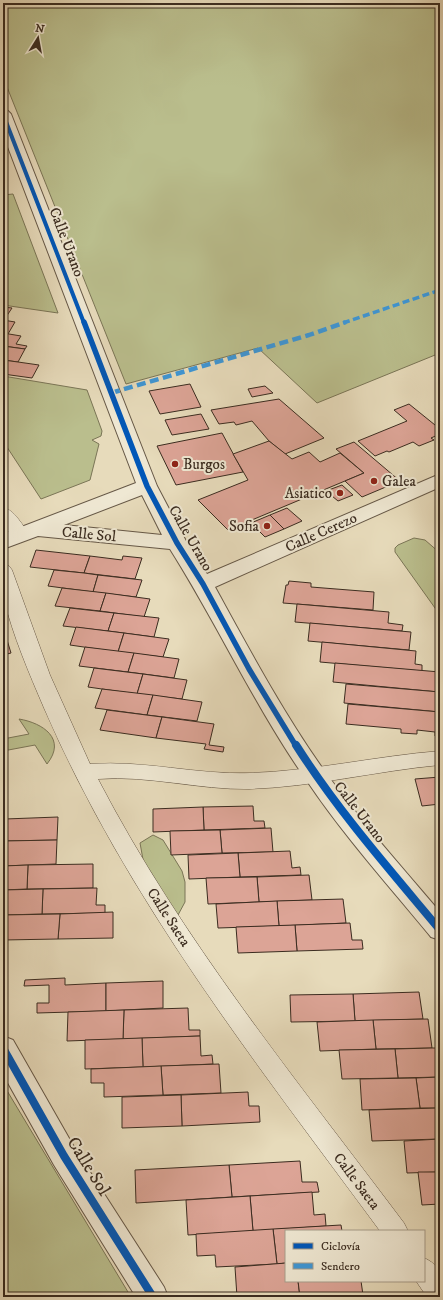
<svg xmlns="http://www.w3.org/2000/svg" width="443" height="1300" font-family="'IM FELL DW Pica',serif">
<rect width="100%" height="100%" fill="#e7dbbb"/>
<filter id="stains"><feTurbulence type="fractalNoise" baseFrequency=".005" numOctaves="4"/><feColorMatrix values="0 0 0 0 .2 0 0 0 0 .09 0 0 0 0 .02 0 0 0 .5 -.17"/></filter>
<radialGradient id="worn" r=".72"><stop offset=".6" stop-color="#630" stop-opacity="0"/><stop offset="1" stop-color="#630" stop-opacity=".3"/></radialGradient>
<!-- green -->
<g fill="#babe8d" stroke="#7a7556">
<path d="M 3,3 L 440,3 L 440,353 L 317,403 L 258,348 L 126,384 L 3,77 Z"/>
<path d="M 13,194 L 58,313 L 3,305 L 3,195 Z"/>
<path d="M 3,376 L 87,390 L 102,431 L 101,436 L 92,440 L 99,444 L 90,480 L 41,499 L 3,441 Z"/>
<path d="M 414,538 L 425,540 L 440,553 L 440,615 L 395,552 L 395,548 L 398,545 Z"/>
<path d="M 19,719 C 43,723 67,739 47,764 L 35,745 L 3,751 L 3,739 L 29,734 Z"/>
<path d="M 153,835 L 163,840 L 182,871 L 185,882 L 185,902 L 178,915 L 144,865 L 140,843 Z"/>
<path d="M 3,1084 L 131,1297 L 3,1297 Z"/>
</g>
<!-- building -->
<g fill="#dca496" stroke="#3b2c20">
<path d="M 3,307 L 12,308 L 4,320 L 3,320 Z"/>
<path d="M 3,320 L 15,322 L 8,334 L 3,333 Z"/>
<path d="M 3,333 L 21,336 L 16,344 L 27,346 L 25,349 L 3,346 Z"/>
<path d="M 3,346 L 25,349 L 18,362 L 3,360 Z"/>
<path d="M 3,360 L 18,362 L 39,365 L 32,378 L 3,374 Z"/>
<path d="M 190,384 L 201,407 L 160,414 L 149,391 Z"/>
<path d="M 265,386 L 273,393 L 252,397 L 248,389 Z"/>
<path d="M 279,399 L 324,438 L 285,454 L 269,441 L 252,421 L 236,425 L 234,422 L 219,424 L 211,410 Z"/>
<path d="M 409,404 L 435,425 L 440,423 L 440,434 L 431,438 L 434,440 L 419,446 L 413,442 L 389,452 L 387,451 L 375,456 L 358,441 L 407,421 L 394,410 Z"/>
<path d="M 201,414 L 209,429 L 172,435 L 165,420 Z"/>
<path d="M 222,433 L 243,472 L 176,485 L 157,446 Z"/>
<path d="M 269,441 L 292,459 L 309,452 L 320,462 L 340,453 L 364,473 L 228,530 L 198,500 L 248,480 L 233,454 Z"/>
<path d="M 354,442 L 400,481 L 362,497 L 345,481 L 364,473 L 336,449 Z"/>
<path d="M 342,485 L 353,495 L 338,501 L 326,491 Z"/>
<path d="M 287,508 L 302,521 L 284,529 L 270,515 Z"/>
<path d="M 270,515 L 284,529 L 265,537 L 251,523 Z"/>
<path d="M 36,550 L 90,556 L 84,573 L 30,567 Z"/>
<path d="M 90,556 L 122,560 L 123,556 L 142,558 L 135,579 L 84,573 Z"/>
<path d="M 54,570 L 84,573 L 98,575 L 93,592 L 48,586 Z"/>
<path d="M 98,575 L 142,580 L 136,597 L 93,592 Z"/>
<path d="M 289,581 L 311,583 L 311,587 L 374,592 L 373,610 L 283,603 L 286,585 L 288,585 Z"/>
<path d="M 62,588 L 106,593 L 100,611 L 55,606 Z"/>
<path d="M 106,593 L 150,599 L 144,617 L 100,611 Z"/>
<path d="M 297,604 L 389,612 L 388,623 L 403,625 L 402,631 L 295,622 Z"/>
<path d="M 70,608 L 114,613 L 108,631 L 63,626 Z"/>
<path d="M 114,613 L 159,618 L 154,637 L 108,631 Z"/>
<path d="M 310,623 L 411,632 L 409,650 L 308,641 Z"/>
<path d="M 3,627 L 11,653 L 3,655 Z"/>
<path d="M 76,627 L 124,633 L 118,652 L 70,645 Z"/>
<path d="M 124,633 L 169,639 L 163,657 L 118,652 Z"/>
<path d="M 322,642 L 416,651 L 415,664 L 422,665 L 422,671 L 320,662 Z"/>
<path d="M 85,647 L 134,653 L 128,672 L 79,666 Z"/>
<path d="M 134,653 L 179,659 L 174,678 L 128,672 Z"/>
<path d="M 335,663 L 440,672 L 439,692 L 333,682 Z"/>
<path d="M 94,668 L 143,674 L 137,694 L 88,687 Z"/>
<path d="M 143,674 L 187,680 L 182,699 L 137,694 Z"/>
<path d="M 346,684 L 440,692 L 440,712 L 344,703 Z"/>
<path d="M 102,689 L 153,695 L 147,715 L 95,708 Z"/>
<path d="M 153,695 L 202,702 L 197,721 L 147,715 Z"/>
<path d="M 348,704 L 440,712 L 440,737 L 435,736 L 435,732 L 417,730 L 417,734 L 401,733 L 401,729 L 346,724 Z"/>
<path d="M 107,710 L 162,717 L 156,738 L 100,730 Z"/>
<path d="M 162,717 L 214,724 L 209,745 L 224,747 L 223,752 L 204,749 L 206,744 L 156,738 Z"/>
<path d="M 440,777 L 440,804 L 422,806 L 415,779 Z"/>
<path d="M 253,806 L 254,821 L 264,821 L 265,828 L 204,830 L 203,807 Z"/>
<path d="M 203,807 L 204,830 L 153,832 L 153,809 Z"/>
<path d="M 58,817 L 57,840 L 4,841 L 5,819 Z"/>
<path d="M 271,828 L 273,852 L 222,853 L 220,830 Z"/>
<path d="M 220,830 L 222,853 L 171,855 L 170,831 Z"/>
<path d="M 57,840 L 56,864 L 3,866 L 4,841 Z"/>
<path d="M 290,851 L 292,868 L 300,867 L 301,875 L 240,877 L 238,853 Z"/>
<path d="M 238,853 L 240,877 L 189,879 L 188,855 Z"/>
<path d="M 93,864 L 93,888 L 27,889 L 28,865 Z"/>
<path d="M 28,865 L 27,889 L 3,890 L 3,866 Z"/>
<path d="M 309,875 L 312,900 L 259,902 L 257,877 Z"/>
<path d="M 257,877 L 259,902 L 208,904 L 206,878 Z"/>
<path d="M 97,888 L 96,905 L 105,905 L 105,913 L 42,914 L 43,889 Z"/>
<path d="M 43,889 L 42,914 L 3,915 L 3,890 Z"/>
<path d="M 343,899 L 346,923 L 279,926 L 277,901 Z"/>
<path d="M 277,901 L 279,926 L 218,928 L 216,904 Z"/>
<path d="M 113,912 L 113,938 L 58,939 L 60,914 Z"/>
<path d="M 60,914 L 58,939 L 3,940 L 3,915 Z"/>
<path d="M 350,923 L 352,940 L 362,940 L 363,949 L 297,951 L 295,925 Z"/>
<path d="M 295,925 L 297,951 L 238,953 L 236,927 Z"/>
<path d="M 65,978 L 65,985 L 106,983 L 106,1011 L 37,1013 L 37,1003 L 49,1003 L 49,985 L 24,986 L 25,980 Z"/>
<path d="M 163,981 L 163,1008 L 106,1011 L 106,983 Z"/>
<path d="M 419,992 L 423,1019 L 355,1021 L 353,994 Z"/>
<path d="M 353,994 L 355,1021 L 291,1022 L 290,995 Z"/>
<path d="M 188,1008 L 189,1030 L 200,1030 L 200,1036 L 123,1039 L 124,1010 Z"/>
<path d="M 124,1010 L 123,1039 L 67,1041 L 68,1012 Z"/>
<path d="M 428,1019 L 432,1048 L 376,1049 L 373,1020 Z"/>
<path d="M 373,1020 L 376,1049 L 320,1051 L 317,1022 Z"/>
<path d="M 200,1036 L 201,1056 L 212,1055 L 213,1064 L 143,1067 L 142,1038 Z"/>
<path d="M 142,1038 L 143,1067 L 85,1069 L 85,1040 Z"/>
<path d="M 432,1048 L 440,1048 L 440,1077 L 398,1078 L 395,1049 Z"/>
<path d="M 395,1049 L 398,1078 L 342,1079 L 339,1050 Z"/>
<path d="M 219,1064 L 221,1093 L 163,1095 L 161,1066 Z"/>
<path d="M 161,1066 L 163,1095 L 104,1097 L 104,1083 L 91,1083 L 91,1069 Z"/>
<path d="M 440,1077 L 440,1108 L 420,1108 L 416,1078 Z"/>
<path d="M 416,1078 L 420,1108 L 362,1110 L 360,1079 Z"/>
<path d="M 248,1092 L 249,1106 L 259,1106 L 260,1122 L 182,1126 L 181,1095 Z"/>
<path d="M 181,1095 L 182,1126 L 122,1128 L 122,1097 Z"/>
<path d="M 439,1108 L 440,1139 L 372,1141 L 369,1110 Z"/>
<path d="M 440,1139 L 440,1172 L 407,1173 L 404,1141 Z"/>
<path d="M 300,1161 L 302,1182 L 317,1182 L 319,1192 L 232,1197 L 229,1165 Z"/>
<path d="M 229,1165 L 232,1197 L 136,1203 L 135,1170 Z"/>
<path d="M 418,1172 L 440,1172 L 440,1204 L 422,1205 Z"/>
<path d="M 312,1192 L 314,1215 L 325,1214 L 326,1226 L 253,1231 L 250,1196 Z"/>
<path d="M 250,1196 L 253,1231 L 188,1235 L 186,1200 Z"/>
<path d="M 341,1225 L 342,1231 L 286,1231 L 286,1263 L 277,1264 L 273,1229 Z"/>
<path d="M 273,1229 L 277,1264 L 216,1267 L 215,1255 L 197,1256 L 196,1234 Z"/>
<path d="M 286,1263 L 286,1281 L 298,1281 L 300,1297 L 237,1297 L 235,1267 Z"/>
<path d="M 298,1281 L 361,1281 L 363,1295 L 300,1297 Z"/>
<path d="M 384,1293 L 385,1297 L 327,1297 L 363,1295 Z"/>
</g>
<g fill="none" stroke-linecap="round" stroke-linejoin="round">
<defs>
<g id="lane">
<path d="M 3,507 C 14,510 23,525 29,535 L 26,539 L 20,541 L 14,539 L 3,525 Z"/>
<path d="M 3,564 L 9,566 L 12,570 L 50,675 L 90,764 C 146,760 196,775 250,773 C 314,771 377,756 440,751 L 440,765 C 376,771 313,787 249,789 C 199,790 149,775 98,779 C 181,939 296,1079 404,1223 L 408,1231 L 380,1231 C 257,1064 127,900 44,708 C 29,673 13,636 4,599 C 1,588 3,575 3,564 Z"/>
<path d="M 424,1258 C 443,1266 440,1278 440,1297 L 427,1297 L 416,1281 L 424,1281 Z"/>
</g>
<g id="street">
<path d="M 3,109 L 8,111 L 11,114 L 157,486 L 187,543 L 207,574 L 440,474 L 440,487 L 215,587 C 249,649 282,711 323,769 C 359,819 400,865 440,912 L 440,940 L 431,937 C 389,886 344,836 307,781 C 255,707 218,625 170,549 L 38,536 L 3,549 L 3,534 L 136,483 L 3,134 ZM 142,495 L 162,535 L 64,525 Z"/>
<path d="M 3,1036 L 13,1040 L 74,1147 L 164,1287 L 168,1297 L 136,1297 L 54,1165 L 3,1074 Z"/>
</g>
</defs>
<!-- lane casing -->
<use href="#lane" stroke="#665847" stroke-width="1"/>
<!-- street casing -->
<use href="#street" stroke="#665847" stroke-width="2"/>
<!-- lane -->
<use href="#lane" fill="#efe8d3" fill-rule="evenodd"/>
<!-- street -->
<use href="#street" fill="#efe8d3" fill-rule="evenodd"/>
<!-- quiet-far1 -->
<path stroke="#3e96d5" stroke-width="3.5" stroke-dasharray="7 3.5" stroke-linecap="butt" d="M 343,323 L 440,290"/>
<!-- quiet -->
<path stroke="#3e96d5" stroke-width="4.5" stroke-dasharray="9 4.5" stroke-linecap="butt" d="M 111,393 L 309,335 L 346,322"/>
<defs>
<path id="cycleway-far2" d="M 3,114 L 84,323"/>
<path id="cycleway-far1" d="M 84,322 L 147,486 L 177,543 L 203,584 L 249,669 L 296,746"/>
<g id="cycleway">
<path d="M 296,745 C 338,811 390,870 440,930"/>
<path d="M 3,1048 L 64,1156 L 153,1297"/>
</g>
</defs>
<!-- cycleway-far2 casing -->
<use href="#cycleway-far2" stroke="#efe8d3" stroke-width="6"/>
<!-- cycleway-far1 casing -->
<use href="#cycleway-far1" stroke="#efe8d3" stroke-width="8"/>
<!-- cycleway casing -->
<use href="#cycleway" stroke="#efe8d3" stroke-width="10"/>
<!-- cycleway-far2 -->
<use href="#cycleway-far2" stroke="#0057b8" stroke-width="4"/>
<!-- cycleway-far1 -->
<use href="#cycleway-far1" stroke="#0057b8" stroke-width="5.5"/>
<!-- cycleway -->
<use href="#cycleway" stroke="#0057b8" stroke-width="8"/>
</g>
<!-- markers -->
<g fill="#8f2418" stroke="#efe8d3" stroke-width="1.5">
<circle cx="175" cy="464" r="4"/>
<circle cx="374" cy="481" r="4"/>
<circle cx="340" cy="493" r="4"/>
<circle cx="267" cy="526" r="4"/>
</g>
<g text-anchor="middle" stroke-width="4" stroke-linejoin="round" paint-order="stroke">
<!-- street labels -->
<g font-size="15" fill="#3b2c20" stroke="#efe8d3">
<text transform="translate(67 242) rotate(69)" y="5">Calle Urano</text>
<text transform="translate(321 532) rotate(-24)" y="5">Calle Cerezo</text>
<text transform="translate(89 534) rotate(5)" y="5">Calle Sol</text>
<text transform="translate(191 538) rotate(60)" y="5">Calle Urano</text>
<text transform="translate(360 812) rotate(52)" y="5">Calle Urano</text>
<text transform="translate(169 917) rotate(57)" y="5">Calle Saeta</text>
<text transform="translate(357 1181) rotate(53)" y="5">Calle Saeta</text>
</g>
<!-- poi labels -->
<g font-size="15" fill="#3b2c20" stroke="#efe8d3" text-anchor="start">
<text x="183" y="469">Burgos</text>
<text x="382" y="486">Galea</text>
<text x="332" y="498" text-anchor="end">Asiatico</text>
<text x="259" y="531" text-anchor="end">Sofia</text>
</g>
<!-- near-street labels -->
<g font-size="18" fill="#3b2c20" stroke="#efe8d3">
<text transform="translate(89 1166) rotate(58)" y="6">Calle Sol</text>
</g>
</g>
<!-- margin -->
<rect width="443" height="1300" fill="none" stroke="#e7dbbb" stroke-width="16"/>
<rect x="4" y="4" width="435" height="1292" fill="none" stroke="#3b2c20" stroke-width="2"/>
<rect x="8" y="8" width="427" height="1284" fill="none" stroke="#3b2c20"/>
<!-- legend -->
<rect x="285" y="1230" width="140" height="52" fill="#efe8d3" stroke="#a79d8b"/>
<rect x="293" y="1243" width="20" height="6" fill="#0057b8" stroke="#a79d8b"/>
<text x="321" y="1250" font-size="12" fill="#3b2c20">Ciclovía</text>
<rect x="293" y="1263" width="20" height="6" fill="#3e96d5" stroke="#a79d8b"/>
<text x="321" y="1270" font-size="12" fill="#3b2c20">Sendero</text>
<!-- north arrow -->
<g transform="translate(38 38) rotate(11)" stroke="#efe8d3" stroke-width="3" paint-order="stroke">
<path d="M0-3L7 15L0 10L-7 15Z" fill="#3b2c20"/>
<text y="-6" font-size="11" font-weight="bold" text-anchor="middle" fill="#3b2c20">N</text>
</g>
<rect width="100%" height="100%" filter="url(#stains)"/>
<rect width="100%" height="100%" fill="url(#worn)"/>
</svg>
